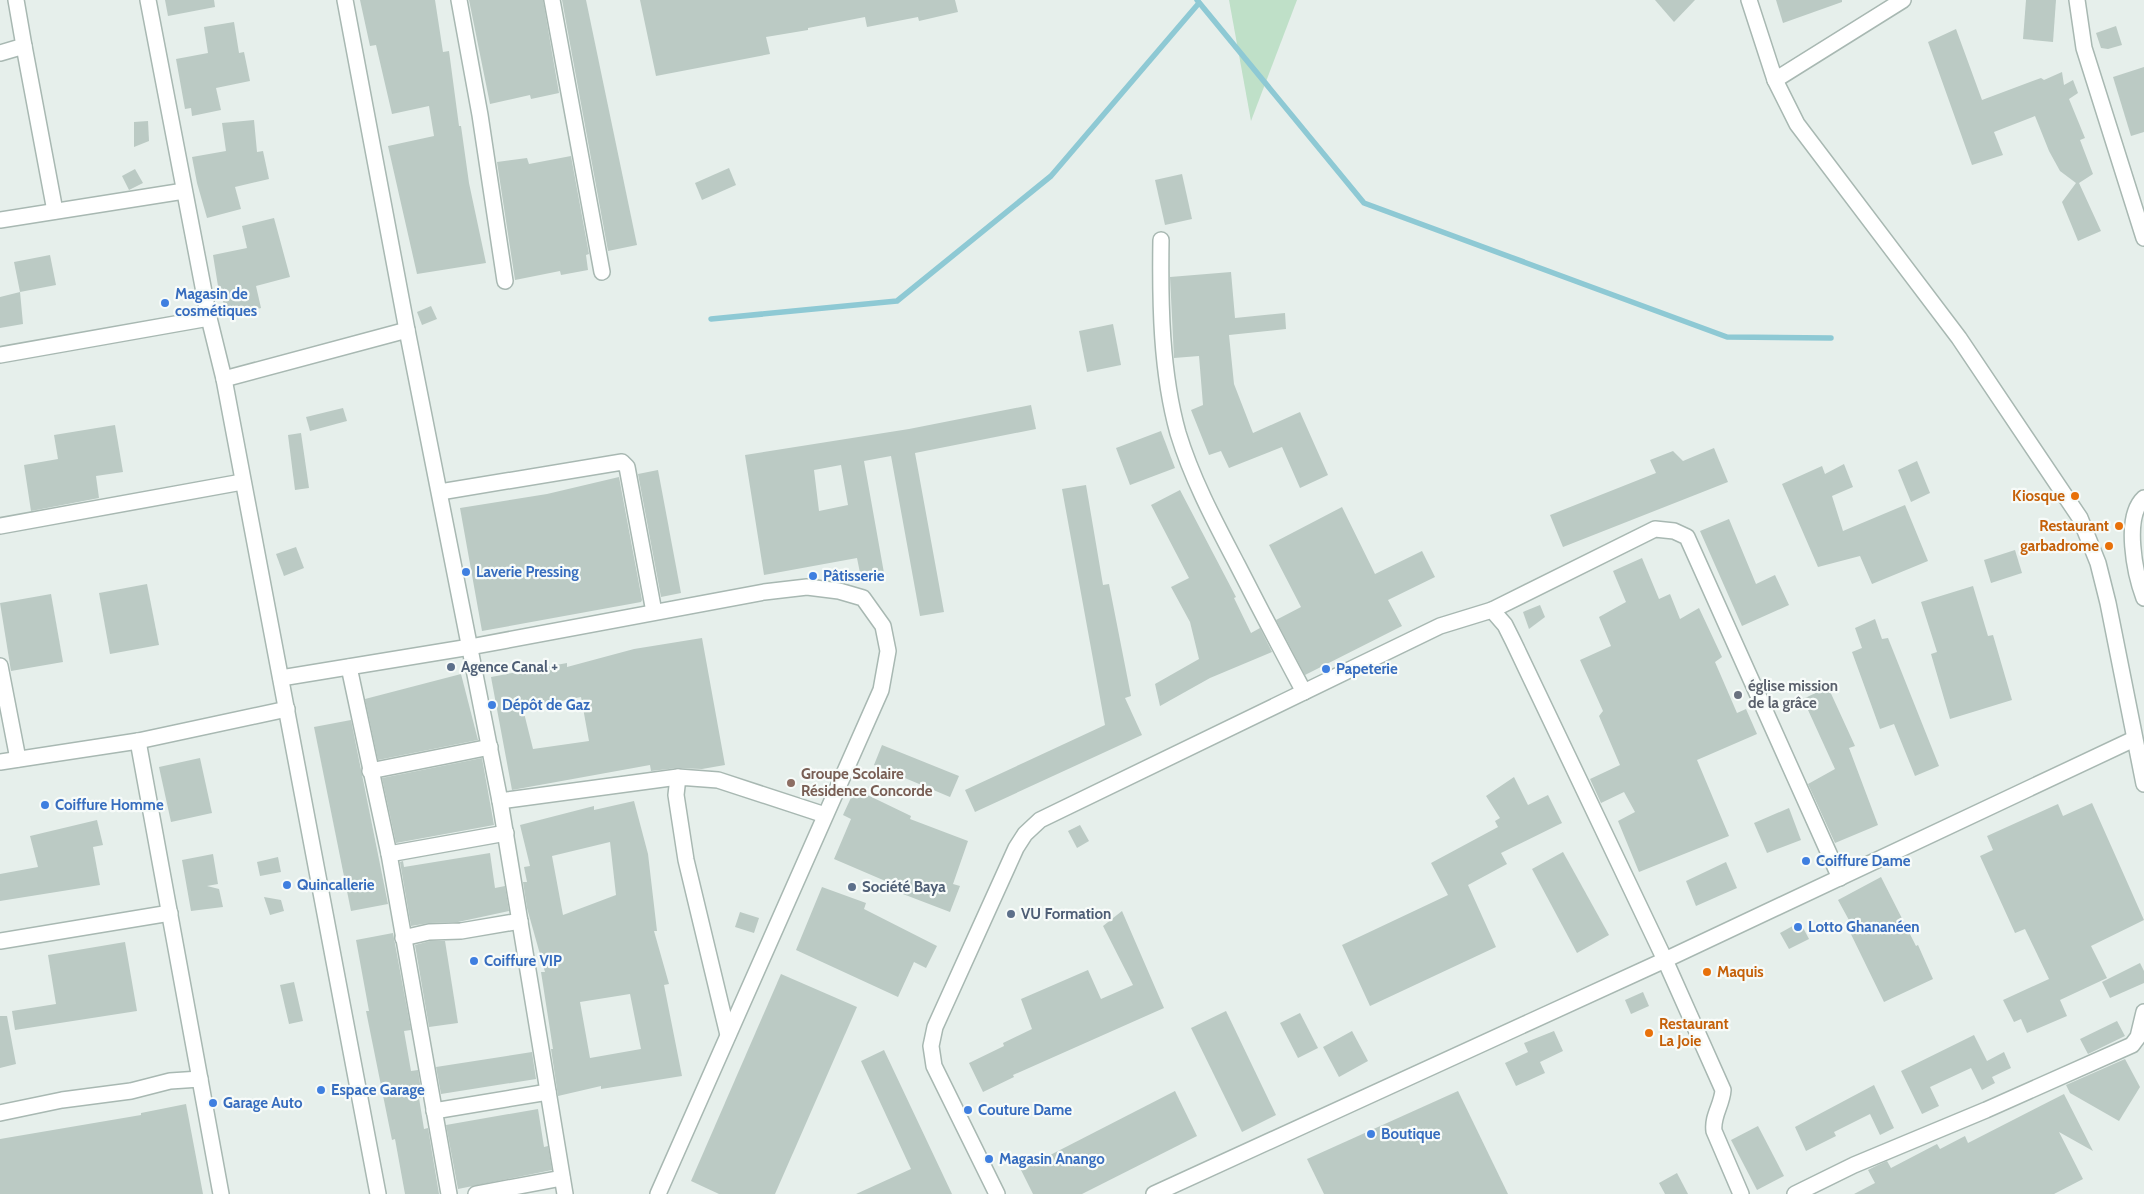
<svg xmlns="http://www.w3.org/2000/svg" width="2144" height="1194" font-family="Cabin,sans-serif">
<rect width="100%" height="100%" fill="#e6efeb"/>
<!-- green -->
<path fill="#bfe0c8" d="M 1229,0 L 1297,0 L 1251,121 Z"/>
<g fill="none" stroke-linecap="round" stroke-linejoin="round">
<!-- stream -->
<g stroke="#8ec9d4" stroke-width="5.5">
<path d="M 1197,0 L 1364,203 L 1727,337 L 1831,338"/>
<path d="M 711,319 L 897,301 L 1051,176 L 1199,3"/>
</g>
</g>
<!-- building -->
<g fill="#bbcac4" fill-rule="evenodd">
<path d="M 165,0 L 214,0 L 215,7 L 168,16 Z"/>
<path d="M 360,0 L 435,0 L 443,52 L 449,51 L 459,126 L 461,126 L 469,183 L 486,263 L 417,274 L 388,146 L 434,136 L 429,106 L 392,114 L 376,45 L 370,46 Z"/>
<path d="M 469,0 L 543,0 L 559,93 L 531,99 L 530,95 L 490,104 Z"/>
<path d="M 562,0 L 586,0 L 637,245 L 608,251 Z"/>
<path d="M 640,0 L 955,0 L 958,12 L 919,21 L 918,17 L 867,27 L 865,17 L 808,28 L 808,30 L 766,37 L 770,54 L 656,76 Z"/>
<path d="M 1655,0 L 1695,0 L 1674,22 Z"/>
<path d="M 1776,0 L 1842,0 L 1842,2 L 1783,23 Z"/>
<path d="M 2026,0 L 2056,0 L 2053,42 L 2023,39 Z"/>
<path d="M 234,22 L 239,53 L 244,52 L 250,81 L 216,88 L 221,110 L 192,116 L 191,108 L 185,109 L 176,59 L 208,53 L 204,27 Z"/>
<path d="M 2116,26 L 2122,45 L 2108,49 L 2101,48 L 2096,33 Z"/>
<path d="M 1956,29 L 1982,100 L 2041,78 L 2044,80 L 2062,72 L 2064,85 L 2073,80 L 2078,93 L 2069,99 L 2085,138 L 2080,140 L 2093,174 L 2079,183 L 2101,231 L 2078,241 L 2062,202 L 2076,183 L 2060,171 L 2049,151 L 2035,116 L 1994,132 L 2003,155 L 1972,165 L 1928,42 Z"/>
<path d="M 2144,67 L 2144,132 L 2131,136 L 2113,77 Z"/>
<path d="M 254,120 L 257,152 L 263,151 L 269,179 L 235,187 L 241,209 L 207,218 L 197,183 L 192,157 L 226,151 L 222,123 Z"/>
<path d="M 148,121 L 149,141 L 134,147 L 134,122 Z"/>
<path d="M 571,156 L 589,254 L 586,255 L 588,270 L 561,275 L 560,271 L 515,280 L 497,162 L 527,158 L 529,164 Z"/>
<path d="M 729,168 L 736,185 L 702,200 L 695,183 Z"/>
<path d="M 135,169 L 143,183 L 129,190 L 122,176 Z"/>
<path d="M 1182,174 L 1192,219 L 1165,225 L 1155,180 Z"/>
<path d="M 274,218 L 290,277 L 256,286 L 261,308 L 228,317 L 218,286 L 213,255 L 247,248 L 242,226 Z"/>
<path d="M 50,255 L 56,285 L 20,292 L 14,262 Z"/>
<path d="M 1231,272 L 1235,318 L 1285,313 L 1286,329 L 1229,335 L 1234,384 L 1253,433 L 1300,412 L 1328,475 L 1300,488 L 1282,447 L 1229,468 L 1221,451 L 1209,455 L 1191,410 L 1203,405 L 1199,356 L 1174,358 L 1170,277 Z"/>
<path d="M 20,292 L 23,324 L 0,328 L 0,297 Z"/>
<path d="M 431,306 L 437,319 L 422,325 L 417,312 Z"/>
<path d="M 1113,324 L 1121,365 L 1087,372 L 1079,331 Z"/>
<path d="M 1031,405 L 1036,429 L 915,453 L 944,612 L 920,616 L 891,456 L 864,461 L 884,573 L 861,578 L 857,558 L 764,575 L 745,455 L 909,429 ZM 841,465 L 848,505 L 819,511 L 814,470 Z"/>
<path d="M 343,408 L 347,421 L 310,431 L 306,417 Z"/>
<path d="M 115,425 L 123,472 L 96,476 L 99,498 L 31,511 L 24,465 L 58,459 L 54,435 Z"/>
<path d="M 1161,431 L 1175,468 L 1130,485 L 1116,448 Z"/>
<path d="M 301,433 L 309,488 L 295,490 L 288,435 Z"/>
<path d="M 1714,448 L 1728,482 L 1563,547 L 1550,515 L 1656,473 L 1650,460 L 1673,451 L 1683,461 Z"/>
<path d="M 1917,461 L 1930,493 L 1911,502 L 1898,470 Z"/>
<path d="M 1844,464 L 1853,487 L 1832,496 L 1843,531 L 1905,505 L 1928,561 L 1872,584 L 1860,556 L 1818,567 L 1782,484 L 1822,466 L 1825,474 Z"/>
<path d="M 658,470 L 681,593 L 661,597 L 638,474 Z"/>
<path d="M 619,477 L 642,600 L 641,602 L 482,631 L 460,508 L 547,494 Z"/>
<path d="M 1086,485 L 1103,585 L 1109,584 L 1131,696 L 1125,698 L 1142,735 L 975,812 L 965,790 L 1105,725 L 1062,489 Z"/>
<path d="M 1180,490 L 1236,597 L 1234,598 L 1251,633 L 1260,628 L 1272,652 L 1210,678 L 1160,706 L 1155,684 L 1199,659 L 1190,622 L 1171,587 L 1189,578 L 1151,505 Z"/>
<path d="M 1342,507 L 1375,574 L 1422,551 L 1435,577 L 1388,600 L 1402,626 L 1305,675 L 1276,620 L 1301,607 L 1269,545 Z"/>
<path d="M 1729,519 L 1756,584 L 1775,575 L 1789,605 L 1742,626 L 1700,531 Z"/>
<path d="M 296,547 L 304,568 L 284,576 L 276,554 Z"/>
<path d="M 2015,550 L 2022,573 L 1991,583 L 1984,560 Z"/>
<path d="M 1642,558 L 1659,599 L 1670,594 L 1680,619 L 1699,608 L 1722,657 L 1715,662 L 1737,713 L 1746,709 L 1757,734 L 1697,760 L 1729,836 L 1639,872 L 1618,821 L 1635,812 L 1624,792 L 1601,803 L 1590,779 L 1620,765 L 1599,716 L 1603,711 L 1580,660 L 1611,646 L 1599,617 L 1626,602 L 1613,571 Z"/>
<path d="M 147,584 L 159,645 L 110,654 L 99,593 Z"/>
<path d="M 1973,586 L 1988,636 L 1993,635 L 2012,700 L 1950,719 L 1931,654 L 1937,652 L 1921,602 Z"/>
<path d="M 51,594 L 63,662 L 11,671 L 0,603 Z"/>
<path d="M 1540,605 L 1545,617 L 1529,629 L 1523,612 Z"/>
<path d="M 1875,619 L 1882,639 L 1888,638 L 1939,766 L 1915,776 L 1894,724 L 1880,729 L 1852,652 L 1862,648 L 1855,628 Z"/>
<path d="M 702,638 L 725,765 L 702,769 L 677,768 L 651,771 L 650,765 L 512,790 L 491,677 L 567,663 L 567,667 L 634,649 ZM 581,697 L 589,741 L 533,749 L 523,709 Z"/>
<path d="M 461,674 L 478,740 L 378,760 L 365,699 Z"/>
<path d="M 1828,687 L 1855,746 L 1849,748 L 1878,825 L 1835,843 L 1808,784 L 1835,769 L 1803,699 Z"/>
<path d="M 351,720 L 388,904 L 351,911 L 314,727 Z"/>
<path d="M 882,745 L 959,776 L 950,797 L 874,765 Z"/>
<path d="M 200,758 L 212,813 L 171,822 L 159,767 Z"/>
<path d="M 482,758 L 494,825 L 396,843 L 382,778 Z"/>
<path d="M 1514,777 L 1528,805 L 1548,795 L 1562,823 L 1501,853 L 1507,864 L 1468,885 L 1496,947 L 1370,1006 L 1342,945 L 1448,895 L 1431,863 L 1498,827 L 1495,821 L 1500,818 L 1486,796 Z"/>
<path d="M 855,789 L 911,816 L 910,819 L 968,841 L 953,884 L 960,886 L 950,912 L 895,891 L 897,886 L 834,859 L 851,819 L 843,815 Z"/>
<path d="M 634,801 L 648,854 L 657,931 L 654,931 L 669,984 L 664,985 L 682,1076 L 601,1089 L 601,1086 L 558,1096 L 551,1049 L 553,1049 L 541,972 L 545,972 L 527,908 L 523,882 L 527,882 L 524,867 L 530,866 L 520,825 L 594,806 L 594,810 ZM 610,842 L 616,895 L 563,915 L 552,856 ZM 630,994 L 641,1049 L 590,1058 L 580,1002 Z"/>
<path d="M 2092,803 L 2144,920 L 2091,946 L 2107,978 L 2060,1000 L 2067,1016 L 2027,1033 L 2021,1019 L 2014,1022 L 2003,1000 L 2049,979 L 2025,929 L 2015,933 L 1980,856 L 1993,850 L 1987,836 L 2058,804 L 2063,816 Z"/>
<path d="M 1789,808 L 1801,840 L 1767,853 L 1754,823 Z"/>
<path d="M 97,820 L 103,845 L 93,847 L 100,885 L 0,901 L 0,874 L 38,867 L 30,836 Z"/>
<path d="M 1080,825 L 1089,841 L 1077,848 L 1068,831 Z"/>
<path d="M 1563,852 L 1609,935 L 1577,953 L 1532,869 Z"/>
<path d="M 490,853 L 495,888 L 505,886 L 509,911 L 458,922 L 429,923 L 411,926 L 400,862 L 403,861 L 404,867 Z"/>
<path d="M 213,854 L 218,884 L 207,886 L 219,889 L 223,907 L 191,911 L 182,860 Z"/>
<path d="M 278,857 L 281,872 L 260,876 L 257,862 Z"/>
<path d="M 1726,862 L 1737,888 L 1696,906 L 1686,881 Z"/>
<path d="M 1881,877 L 1916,946 L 1918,945 L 1933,979 L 1884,1002 L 1846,924 L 1850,922 L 1838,900 Z"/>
<path d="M 822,887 L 866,903 L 864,909 L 937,946 L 926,968 L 914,962 L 898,997 L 796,950 Z"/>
<path d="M 264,897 L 281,900 L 284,911 L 270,915 Z"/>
<path d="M 1122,911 L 1164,1008 L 1013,1075 L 1014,1077 L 983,1092 L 969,1063 L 1004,1046 L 1003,1043 L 1032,1029 L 1021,999 L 1088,970 L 1101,999 L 1133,985 L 1103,926 Z"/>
<path d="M 740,912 L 759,918 L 754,933 L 735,927 Z"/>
<path d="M 1800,922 L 1809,939 L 1789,949 L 1780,933 Z"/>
<path d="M 393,933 L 411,1030 L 404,1031 L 411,1071 L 418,1070 L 422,1097 L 419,1098 L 424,1129 L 428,1128 L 439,1194 L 405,1194 L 395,1139 L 392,1140 L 366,1011 L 369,1011 L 356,940 Z"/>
<path d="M 430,941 L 445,941 L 458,1023 L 429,1027 L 415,945 Z"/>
<path d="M 125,942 L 137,1011 L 15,1030 L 12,1011 L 56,1004 L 48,955 Z"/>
<path d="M 2140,963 L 2144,971 L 2144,983 L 2110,998 L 2102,982 Z"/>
<path d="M 781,974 L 857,1007 L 775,1194 L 719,1194 L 691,1181 Z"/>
<path d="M 294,982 L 303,1021 L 289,1024 L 280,985 Z"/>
<path d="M 1643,992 L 1649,1006 L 1631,1014 L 1625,1000 Z"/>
<path d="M 1226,1011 L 1276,1115 L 1242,1132 L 1191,1028 Z"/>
<path d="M 1300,1013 L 1318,1048 L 1298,1058 L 1280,1023 Z"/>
<path d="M 0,1016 L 7,1016 L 16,1064 L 0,1068 Z"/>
<path d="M 2117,1021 L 2125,1036 L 2088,1054 L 2080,1039 Z"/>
<path d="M 1352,1031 L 1368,1061 L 1339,1077 L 1323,1047 Z"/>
<path d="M 1554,1031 L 1563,1051 L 1540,1062 L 1545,1073 L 1516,1086 L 1505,1063 L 1528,1052 L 1524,1043 Z"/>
<path d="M 1974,1035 L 1987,1061 L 2004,1052 L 2011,1068 L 1992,1077 L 1995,1083 L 1982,1090 L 1971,1068 L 1930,1087 L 1939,1106 L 1922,1114 L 1901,1071 Z"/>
<path d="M 884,1050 L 952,1194 L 856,1194 L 911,1169 L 861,1061 Z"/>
<path d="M 532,1052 L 536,1079 L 441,1094 L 436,1067 Z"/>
<path d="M 2125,1059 L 2140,1087 L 2119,1121 L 2070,1093 L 2066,1085 Z"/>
<path d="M 1874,1085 L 1894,1128 L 1880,1135 L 1870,1114 L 1834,1132 L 1836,1136 L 1806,1151 L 1795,1127 Z"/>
<path d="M 1175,1091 L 1197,1136 L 1082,1194 L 1033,1194 L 1021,1170 Z"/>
<path d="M 1458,1091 L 1508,1194 L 1324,1194 L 1307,1159 Z"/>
<path d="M 2064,1094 L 2093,1151 L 2059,1132 L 2083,1179 L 2054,1194 L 1854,1194 L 1875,1183 L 1868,1170 L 1878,1165 L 1887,1161 L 1891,1168 L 1937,1144 L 1940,1149 L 1965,1136 L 1968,1143 Z"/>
<path d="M 186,1104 L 203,1194 L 0,1194 L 0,1139 L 141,1115 L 141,1113 Z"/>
<path d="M 538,1109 L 544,1147 L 548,1146 L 552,1170 L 458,1189 L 446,1125 Z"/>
<path d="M 1758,1126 L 1784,1176 L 1757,1190 L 1731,1140 Z"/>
<path d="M 1677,1173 L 1688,1194 L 1665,1194 L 1659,1183 Z"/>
</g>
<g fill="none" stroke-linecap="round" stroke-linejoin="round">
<defs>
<g id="minor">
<path d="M 148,0 L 209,318 L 224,379 L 378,1194"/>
<path d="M 345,0 L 407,330 L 500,801 L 565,1194"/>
<path d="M 459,0 L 480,115 L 505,281"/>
<path d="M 552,0 L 602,272"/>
<path d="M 1749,0 L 1775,80 L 1797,124 L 1959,338 L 2080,518 L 2098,563 L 2108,603 L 2144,784"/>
<path d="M 2077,0 L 2084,48 L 2144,238"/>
<path d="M 24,46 L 55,211"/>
<path d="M 0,53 L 24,46 L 16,0"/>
<path d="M 1775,80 L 1903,0"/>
<path d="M 0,220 L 184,191"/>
<path d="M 1161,240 C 1160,303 1161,372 1178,433 C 1192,479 1215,522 1237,564 C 1259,607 1281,649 1304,692"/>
<path d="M 0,355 L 209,318"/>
<path d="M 224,379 L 407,330"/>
<path d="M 440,492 L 622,462 L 627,467 L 654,612"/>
<path d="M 2144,498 C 2123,517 2135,574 2144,598"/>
<path d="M 0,526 L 242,482"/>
<path d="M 1492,610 L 1655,529 L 1674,531 L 1687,537 L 1840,878"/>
<path d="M 0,666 L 18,759"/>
<path d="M 349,667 L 389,854 L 449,1194"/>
<path d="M 281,678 L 470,647 L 764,592 L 807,587 L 839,591 L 863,598 L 883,626 L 888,651 L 881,690 L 658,1194"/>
<path d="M 138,741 L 221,1194"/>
<path d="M 0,762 L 138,741 L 287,709"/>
<path d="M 370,771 L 490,747"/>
<path d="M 500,801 L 678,777"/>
<path d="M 389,854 L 506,833"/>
<path d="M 403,938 L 429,932 L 461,931 L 520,921"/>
<path d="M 0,941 L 170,913"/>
<path d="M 728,1035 L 686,860 L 676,795 L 678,777 L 718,780 L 825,815"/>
<path d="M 434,1111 L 548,1092"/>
<path d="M 0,1113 L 62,1100 L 131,1091 L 170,1081 L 200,1079"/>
<path d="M 476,1194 L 562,1178"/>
<path d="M 997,1194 L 934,1066 L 931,1046 L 935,1027 L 1016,848 L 1025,834 L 1040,820 L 1440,626 L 1492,610 L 1505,625 L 1513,641 L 1665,960 L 1723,1090 C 1722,1105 1712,1116 1714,1131 L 1741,1194"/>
<path d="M 1154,1194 L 1665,960 L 2134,739"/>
<path d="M 1795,1194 L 1854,1165 L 1986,1110 L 2132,1045 L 2138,1037 L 2144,1012"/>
</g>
</defs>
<!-- minor casing -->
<use href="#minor" stroke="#a8b8b2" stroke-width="18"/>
<!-- minor -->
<use href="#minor" stroke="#fff" stroke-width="15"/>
</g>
<!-- markers -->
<g fill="#3f7fe0" stroke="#f7fbf9" stroke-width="2">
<circle cx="165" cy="303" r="5"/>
<circle cx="466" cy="572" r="5"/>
<circle cx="813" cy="576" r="5"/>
<circle cx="1326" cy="669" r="5"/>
<circle cx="492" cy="705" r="5"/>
<circle cx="45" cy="805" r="5"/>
<circle cx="1806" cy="861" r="5"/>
<circle cx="287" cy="885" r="5"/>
<circle cx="1798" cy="927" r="5"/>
<circle cx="474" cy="961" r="5"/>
<circle cx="321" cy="1090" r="5"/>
<circle cx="213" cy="1103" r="5"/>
<circle cx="968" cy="1110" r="5"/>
<circle cx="1371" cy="1134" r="5"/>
<circle cx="989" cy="1159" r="5"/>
</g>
<g fill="#e8710a" stroke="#f7fbf9" stroke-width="2">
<circle cx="2075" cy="496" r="5"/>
<circle cx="2119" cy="526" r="5"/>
<circle cx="2109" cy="546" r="5"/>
<circle cx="1707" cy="972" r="5"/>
<circle cx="1649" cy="1033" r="5"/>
</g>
<g fill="#5c6f8a" stroke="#f7fbf9" stroke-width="2">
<circle cx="451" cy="667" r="5"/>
<circle cx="852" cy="887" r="5"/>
<circle cx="1011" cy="914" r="5"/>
</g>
<circle fill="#6b7280" stroke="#f7fbf9" stroke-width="2" cx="1738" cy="695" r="5"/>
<circle fill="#8d6e63" stroke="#f7fbf9" stroke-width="2" cx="791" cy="783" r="5"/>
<g text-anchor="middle" stroke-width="4.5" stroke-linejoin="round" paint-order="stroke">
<!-- shop labels -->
<g font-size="15" font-weight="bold" fill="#366cbe" stroke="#f7fbf9" text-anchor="start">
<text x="175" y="299">Magasin de<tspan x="175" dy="17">cosmétiques</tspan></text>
<text x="476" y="577">Laverie Pressing</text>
<text x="823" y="581">Pâtisserie</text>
<text x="1336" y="674">Papeterie</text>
<text x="502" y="710">Dépôt de Gaz</text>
<text x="55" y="810">Coiffure Homme</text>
<text x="1816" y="866">Coiffure Dame</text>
<text x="297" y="890">Quincallerie</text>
<text x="1808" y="932">Lotto Ghananéen</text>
<text x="484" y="966">Coiffure VIP</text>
<text x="331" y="1095">Espace Garage</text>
<text x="223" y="1108">Garage Auto</text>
<text x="978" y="1115">Couture Dame</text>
<text x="1381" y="1139">Boutique</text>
<text x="999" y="1164">Magasin Anango</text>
</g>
<!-- food labels -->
<g font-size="15" font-weight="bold" fill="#c56008" stroke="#f7fbf9" text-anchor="end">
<text x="2065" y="501">Kiosque</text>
<text x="2109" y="531">Restaurant</text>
<text x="2099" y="551">garbadrome</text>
<text x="1717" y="977" text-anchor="start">Maquis</text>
<text x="1659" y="1029" text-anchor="start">Restaurant<tspan x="1659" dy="17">La Joie</tspan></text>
</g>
<!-- service labels -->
<g font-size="15" font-weight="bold" fill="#4e5e75" stroke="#f7fbf9" text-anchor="start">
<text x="461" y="672">Agence Canal +</text>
<text x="862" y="892">Société Baya</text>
<text x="1021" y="919">VU Formation</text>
</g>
<!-- worship labels -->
<g font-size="15" font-weight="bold" fill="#5b616d" stroke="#f7fbf9" text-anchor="start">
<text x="1748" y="691">église mission<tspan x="1748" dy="17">de la grâce</tspan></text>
</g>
<!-- education labels -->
<g font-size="15" font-weight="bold" fill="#785e54" stroke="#f7fbf9" text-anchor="start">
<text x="801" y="779">Groupe Scolaire<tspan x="801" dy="17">Résidence Concorde</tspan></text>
</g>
</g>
</svg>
